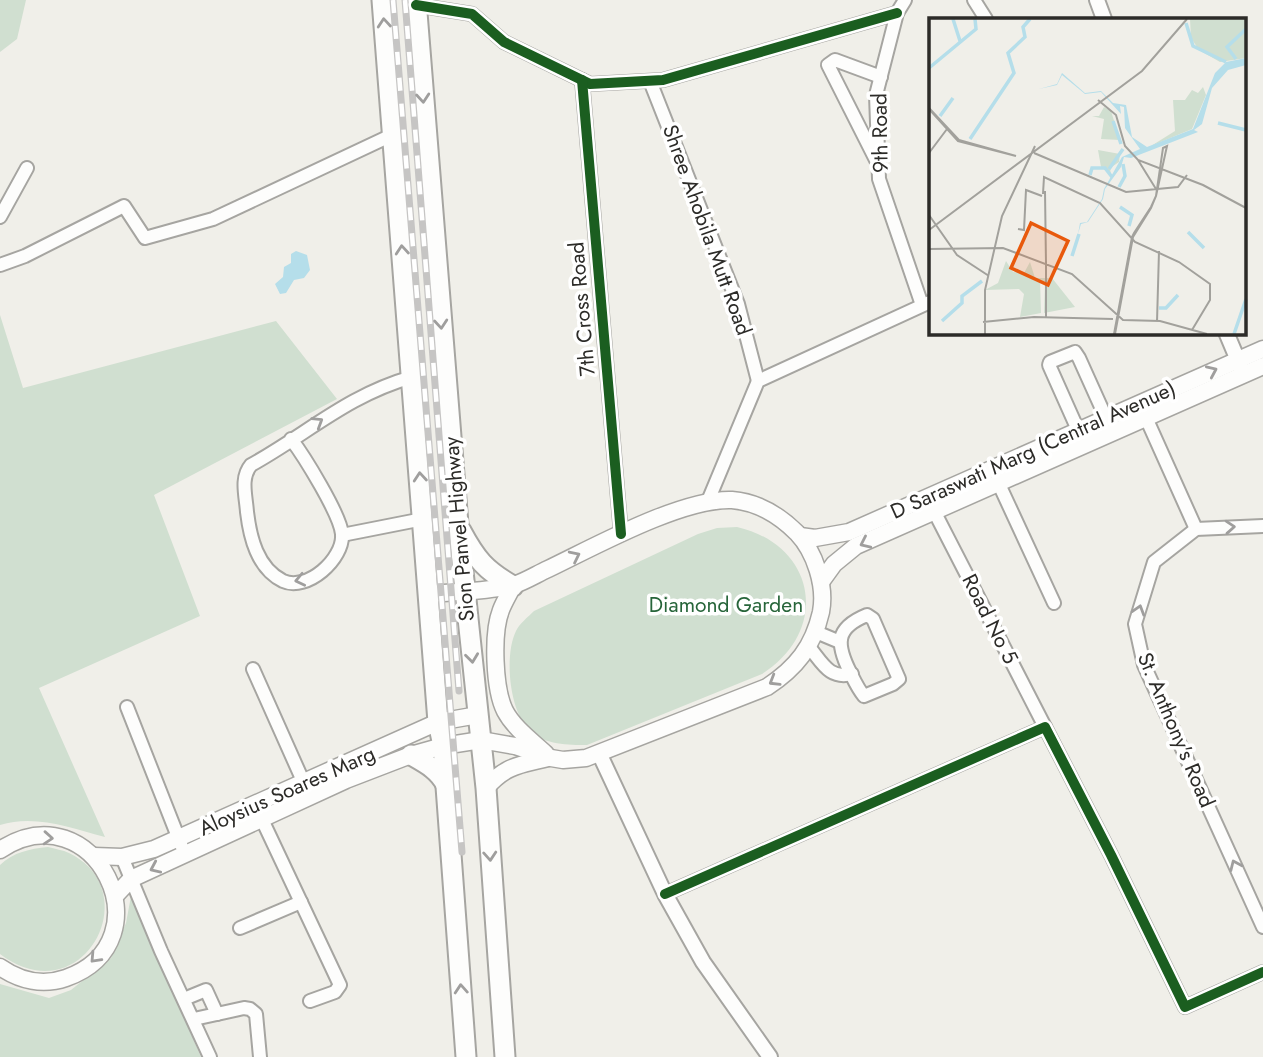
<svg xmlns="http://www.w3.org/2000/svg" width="1263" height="1057" font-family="Jost,sans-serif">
<rect width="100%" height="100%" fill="#f0efe9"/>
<!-- green -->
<g fill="#d0dfd0">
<path d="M 0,0 L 26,0 L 17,39 L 0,52 Z"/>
<path d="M 0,315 L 23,388 L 276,321 L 337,399 L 154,495 L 200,616 L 39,688 L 105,837 C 71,828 35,814 0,825 Z"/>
<path d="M 737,527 C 816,545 831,630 762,674 L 587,745 C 568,745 545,745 530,731 C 509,712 504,655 516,631 C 519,624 528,617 534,611 L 698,534 L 717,528 Z"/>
<path d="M 48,847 C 55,849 63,850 69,853 C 148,891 83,1016 0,954 L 0,865 C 14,852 29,849 48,847 Z"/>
<path d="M 131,896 L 201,1057 L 0,1057 L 0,984 L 49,998 L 71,990 L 111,958 L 126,923 Z"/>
</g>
<!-- water -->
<path fill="#b5deea" d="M 296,251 L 307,255 L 310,270 L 304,278 L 294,280 L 286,293 L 280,294 L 275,284 L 283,277 L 284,267 L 291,263 L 291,254 Z"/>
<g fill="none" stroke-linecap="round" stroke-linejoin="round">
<defs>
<g id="minor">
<path d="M 905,0 L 897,13 L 876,95 L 879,179 L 922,305"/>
<path d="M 974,0 L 986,19"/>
<path d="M 416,5 L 472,14 L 504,42 L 590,84 L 663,80 L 897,13"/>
<path d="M 582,80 L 621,534"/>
<path d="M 650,81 L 738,304 L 758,381"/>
<path d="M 876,160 L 828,65 L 835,60 L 881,77"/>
<path d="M 0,217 L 27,168"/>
<path d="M 0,265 L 25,256 L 124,206 L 145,238 L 213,219 L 392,135"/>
<path d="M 1143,411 L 1196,529"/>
<path d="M 1078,430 L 1049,365 L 1050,362 L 1075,352 L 1079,358 L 1106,418"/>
<path d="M 291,439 C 304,456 340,514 342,534 C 344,559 307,592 283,581 C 257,568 250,537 247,512 C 246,496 240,478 251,465 C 307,434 348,395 412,377"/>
<path d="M 998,482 L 1054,603"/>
<path d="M 708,501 L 758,381 L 930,302"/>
<path d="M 934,511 L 1045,727"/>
<path d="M 1263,526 L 1196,529 L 1154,562 L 1135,624 L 1144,665 L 1263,927"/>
<path d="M 342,535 L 423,519"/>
<path d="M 867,615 L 873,619 L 899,679 L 893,684 L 864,696 C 858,689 854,680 850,672 C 836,644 835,628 867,615 Z"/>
<path d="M 816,632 L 840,642"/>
<path d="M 809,647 C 822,662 829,680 852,674"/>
<path d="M 253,669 L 307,790"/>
<path d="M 127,707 L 182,847"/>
<path d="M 258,811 L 340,985 L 335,992 L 310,1001"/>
<path d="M 122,857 L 161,951 L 210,1057"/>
<path d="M 665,894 L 1045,727 L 1111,855 L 1185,1007 L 1263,972"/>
<path d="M 240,928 L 301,902"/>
<path d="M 184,999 L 206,990 L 217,1014"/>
<path d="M 194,1019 L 244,1008 L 250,1009 L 256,1014 L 260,1057"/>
</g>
<g id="tertiary">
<path d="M 1097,0 L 1104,19"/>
<path d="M 1226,332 L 1242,370"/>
<path d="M 600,755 L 665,894 L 703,962 L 770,1057"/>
</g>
<g id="secondary">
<path d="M 800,536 L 815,538 L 849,532 L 1263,349"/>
<path d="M 821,582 L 834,564 L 856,546 L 1263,366"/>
<path d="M 513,586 C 509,594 504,602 501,610 C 492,633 494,689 505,711 C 514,728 532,741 546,754"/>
<path d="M 486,788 C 506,765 520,765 548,758"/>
<path d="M 0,850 C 94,788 170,941 66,978 C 43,986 20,981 0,967"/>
<path d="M 94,856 L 122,857 L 154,849 L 438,722 L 478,715"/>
<path d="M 115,896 L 131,879 L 346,780 L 411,755 L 443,746 L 481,740 L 515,746 L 551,758 L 563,760 L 586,758 L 767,687 C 796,668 813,647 821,612 C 826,586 815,552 797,533 C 779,515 757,502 732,500 C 682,498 594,547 548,569 C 537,574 526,581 514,585 C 495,591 452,592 430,594"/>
</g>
<g id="trunk">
<path d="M 382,0 L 438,722 L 443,746 L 466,1057"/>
<path d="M 416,0 L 458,524 L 486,788 L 505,1057"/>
<path d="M 461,531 C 476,559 485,570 513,586"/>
<path d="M 411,755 C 425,763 439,770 446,785"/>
</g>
</defs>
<!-- minor casing -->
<use href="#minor" stroke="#a6a5a1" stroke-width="16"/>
<!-- tertiary casing -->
<use href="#tertiary" stroke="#a6a5a1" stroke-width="18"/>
<!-- secondary casing -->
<use href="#secondary" stroke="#a6a5a1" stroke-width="19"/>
<!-- trunk casing -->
<use href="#trunk" stroke="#a6a5a1" stroke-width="23"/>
<!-- minor -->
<use href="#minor" stroke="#fdfdfc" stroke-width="12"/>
<!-- tertiary -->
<use href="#tertiary" stroke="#fdfdfc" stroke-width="14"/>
<!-- secondary -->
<use href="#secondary" stroke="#fdfdfc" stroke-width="16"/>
<!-- trunk -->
<use href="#trunk" stroke="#fdfdfc" stroke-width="19"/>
<defs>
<g id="rail">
<path d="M 393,0 L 462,852"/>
<path d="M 405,0 L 459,691"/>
</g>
</defs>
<!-- rail casing -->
<use href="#rail" stroke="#c6c5c4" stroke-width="7"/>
<!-- rail -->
<use href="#rail" stroke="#fff" stroke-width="4.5" stroke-dasharray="13" stroke-linecap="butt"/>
<defs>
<g id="cycleway">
<path d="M 416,5 L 472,14 L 504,42 L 590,84 L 663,80 L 897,13"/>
<path d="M 582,80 L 621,534"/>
<path d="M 665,894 L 1045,727 L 1111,855 L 1185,1007 L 1263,972"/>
</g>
</defs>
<!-- cycleway casing -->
<use href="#cycleway" stroke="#fff" stroke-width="15"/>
<!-- cycleway -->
<use href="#cycleway" stroke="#1b5e20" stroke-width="10"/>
</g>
<!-- one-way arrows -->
<defs><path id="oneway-chevron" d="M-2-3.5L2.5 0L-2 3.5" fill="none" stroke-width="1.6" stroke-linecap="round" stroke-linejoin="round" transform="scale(1.75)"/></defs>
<g stroke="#9f9e9d">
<use href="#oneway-chevron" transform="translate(384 23) rotate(-95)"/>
<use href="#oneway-chevron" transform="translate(423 98) rotate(85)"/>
<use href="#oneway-chevron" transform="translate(402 250) rotate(-95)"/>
<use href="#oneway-chevron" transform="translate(441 324) rotate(85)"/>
<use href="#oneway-chevron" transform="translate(1212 371) rotate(-24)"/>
<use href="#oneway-chevron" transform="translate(318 422) rotate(-32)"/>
<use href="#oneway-chevron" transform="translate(420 477) rotate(-95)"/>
<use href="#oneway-chevron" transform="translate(1230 527) rotate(-4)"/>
<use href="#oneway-chevron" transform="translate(865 543) rotate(155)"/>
<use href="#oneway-chevron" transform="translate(575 556) rotate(-26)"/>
<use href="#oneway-chevron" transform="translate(300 580) rotate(168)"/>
<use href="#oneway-chevron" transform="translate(1139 610) rotate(-73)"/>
<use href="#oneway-chevron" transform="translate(472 658) rotate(83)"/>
<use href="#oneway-chevron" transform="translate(774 681) rotate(149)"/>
<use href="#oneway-chevron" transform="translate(48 838) rotate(4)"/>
<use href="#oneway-chevron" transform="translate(490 856) rotate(86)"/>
<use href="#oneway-chevron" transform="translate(1235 865) rotate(-114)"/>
<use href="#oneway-chevron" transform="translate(155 868) rotate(156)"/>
<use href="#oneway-chevron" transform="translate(95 958) rotate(133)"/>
<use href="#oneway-chevron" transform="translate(461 989) rotate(-94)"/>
</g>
<g text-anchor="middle" stroke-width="7" stroke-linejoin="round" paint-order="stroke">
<!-- street labels -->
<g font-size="21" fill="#2c2b28" stroke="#fff">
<text transform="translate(880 133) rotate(-91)" y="7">9th Road</text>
<text transform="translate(707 230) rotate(70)" y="7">Shree Ahobila Mutt Road</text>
<text transform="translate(582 309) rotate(-95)" y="7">7th Cross Road</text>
<text transform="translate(1033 450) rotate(-24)" y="7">D Saraswati Marg (Central Avenue)</text>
<text transform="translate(459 529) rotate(-95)" y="7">Sion Panvel Highway</text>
<text transform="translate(990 619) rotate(63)" y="7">Road No 5</text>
<text transform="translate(1176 730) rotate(67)" y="7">St. Anthony's Road</text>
<text transform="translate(287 791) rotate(-24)" y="7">Aloysius Soares Marg</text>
</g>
<!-- park labels -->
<g font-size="21" fill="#27653a" stroke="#fff">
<text x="726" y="612">Diamond Garden</text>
</g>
</g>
<!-- overview -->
<g transform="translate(929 18)">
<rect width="317" height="317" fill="#f0efe9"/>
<path d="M 261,1 L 317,1 L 317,40 L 291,44 L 270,32 L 262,20 ZM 274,69 L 277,77 L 263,111 L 222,128 L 246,113 L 244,82 L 256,82 L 263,72 L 269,75 ZM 175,89 L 182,93 L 191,122 L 172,121 L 175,101 L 163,98 L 170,98 ZM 169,132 L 191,136 L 190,144 L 181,150 L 182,157 L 172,149 ZM 77,243 L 84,254 L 95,255 L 101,244 L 106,260 L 123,260 L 146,289 L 115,295 L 116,265 L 111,262 L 112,295 L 91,299 L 95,276 L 90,271 L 56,272 L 69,265 Z" fill="#d0dfd0"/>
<path d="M 317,40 L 317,47 L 299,52 L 283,70 L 273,106 L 265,112 L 269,114 L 202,140 L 195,139 L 192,149 L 176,171 L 174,181 L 159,204 L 152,206 L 149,216 L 151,205 L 158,204 L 173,181 L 175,171 L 193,139 L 211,131 L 196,110 L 195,89 L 191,88 L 192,96 L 172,74 L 156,76 L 133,57 L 128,67 L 110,71 L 128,66 L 133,55 L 156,75 L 172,73 L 184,85 L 197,87 L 203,119 L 218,129 L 264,111 L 286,55 L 297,44 Z" fill="#b5deea"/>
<path fill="none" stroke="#b5deea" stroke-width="3.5" d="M 24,1 L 31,23M 257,5 L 264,28 L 297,44M 307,41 L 298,29 L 317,11M 0,50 L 47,11 L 46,1M 11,98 L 24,80M 184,103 L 192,126M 289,105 L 317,112M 41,121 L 85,55 L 79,35 L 96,19 L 94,9 L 101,1M 180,151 L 194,131M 161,157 L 163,150 L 176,150 L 183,159M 190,169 L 196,158 L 194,146M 191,189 L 203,197 L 200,208M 259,214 L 275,230M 143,238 L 150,216M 230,290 L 237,290 L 249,277M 13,303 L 33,285 L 33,278 L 53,263M 305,316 L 317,281"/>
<path fill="none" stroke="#a2a19c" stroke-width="2" d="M 169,82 L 187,97 L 196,128 L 209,142 L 274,167 L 317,190M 0,90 L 30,122 L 87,138 L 29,123 L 0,91M 0,135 L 18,111M 105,135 L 197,174 L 249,169 L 258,157M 209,142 L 227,171M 116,173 L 117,246M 114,176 L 115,159 L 171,185 L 206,224 L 250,244 L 281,266 L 281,282 L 263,312M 0,197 L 28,237 L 60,258M 89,211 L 95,212 L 97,172 L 113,178M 0,212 L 213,53 L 258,1M 0,231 L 74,230 L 143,256 L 194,302 L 231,303 L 278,316M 117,299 L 117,243M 54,304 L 105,299 L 184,301M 228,304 L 230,233M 56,316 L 56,272 L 73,198 L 106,128M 185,316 L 203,219 L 205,215 L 222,189 L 227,178 L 234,130 L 238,128 L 227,178 L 222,190 L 204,219 L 186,316"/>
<path fill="#e8590c" fill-opacity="0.15" stroke="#e8590c" stroke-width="3.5" d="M 102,205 L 139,223 L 119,267 L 82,250 Z"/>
<rect width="317" height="317" fill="none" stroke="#2c2b28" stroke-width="3.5"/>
</g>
</svg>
